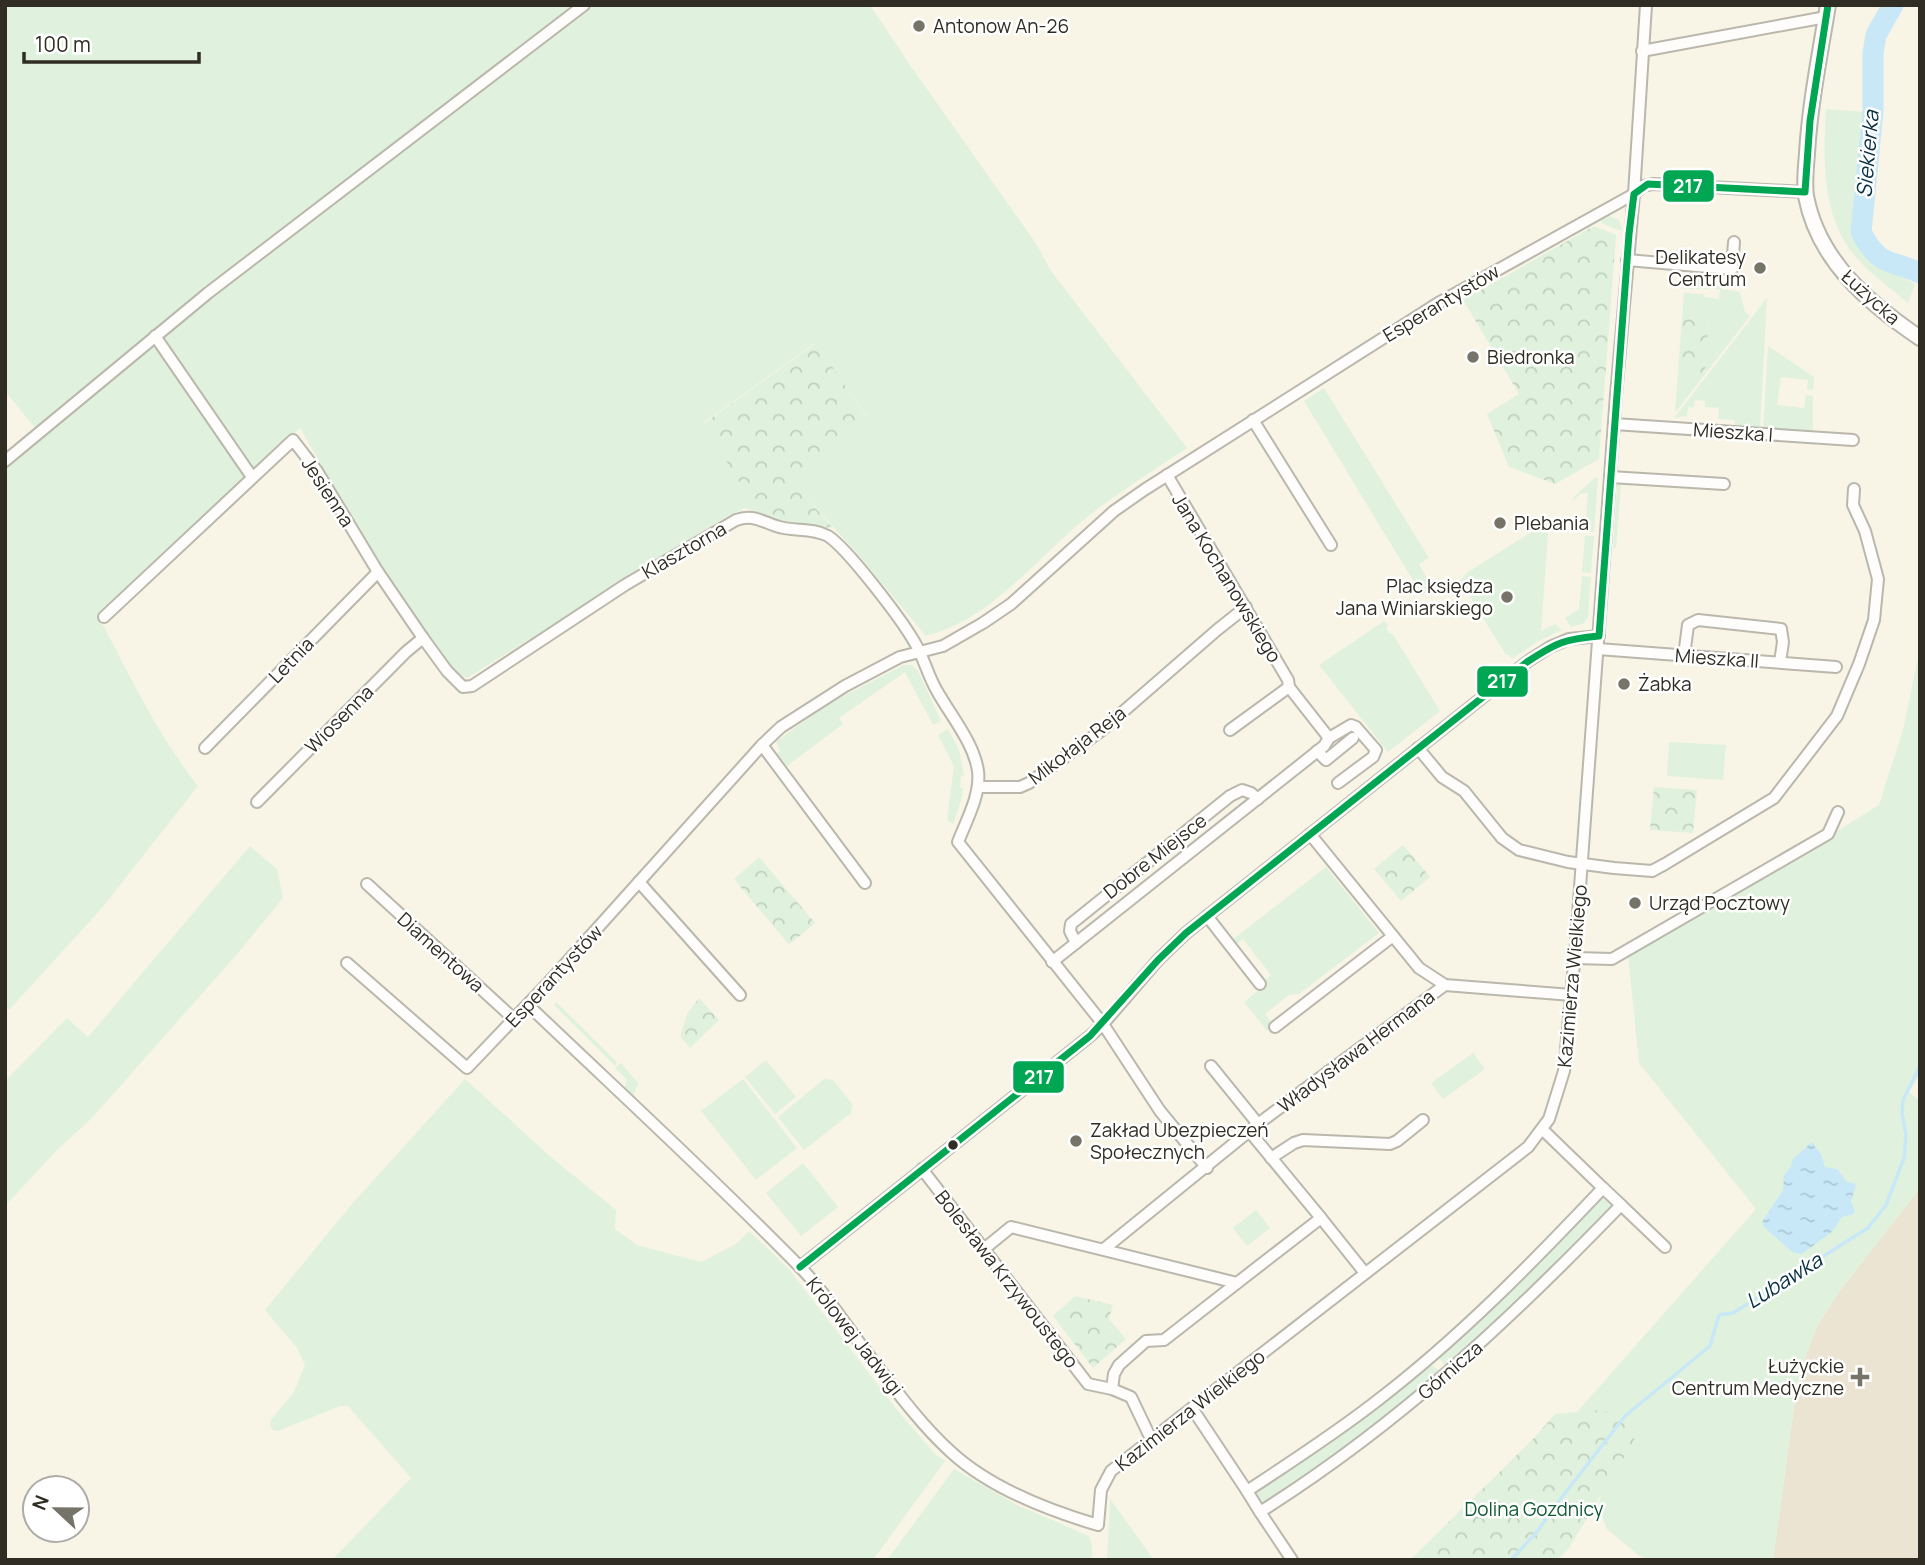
<svg xmlns="http://www.w3.org/2000/svg" width="1925" height="1565" font-family="Manrope,sans-serif">
<defs>
<pattern id="park-crowns" width="20" height="18" patternUnits="userSpaceOnUse" patternTransform="scale(1.75)"><rect width="20" height="18" fill="#e0f2de"/><path d="M2 6a3 3 0 1 1 6 0M12 15a3 3 0 1 1 6 0" fill="none" stroke="#c0d0be"/></pattern>
<pattern id="water-ripples" width="26" height="14" patternUnits="userSpaceOnUse" patternTransform="scale(1.75)"><rect width="26" height="14" fill="#c8e8f7"/><path d="M2 4q2-2 4 0t4 0M15 11q2-2 4 0t4 0" fill="none" stroke="#acc7d4"/></pattern>
</defs>
<rect width="100%" height="100%" fill="#f8f4e6"/>
<!-- medical -->
<path fill="#ebe4d3" d="M 1920,1188 L 1920,1560 L 1773,1560 L 1795,1399 L 1806,1355 L 1817,1326 L 1838,1293 Z"/>
<!-- green -->
<g fill="#e0f2de">
<path d="M 5,5 L 870,5 L 910,65 L 1035,242 L 1051,271 L 1187,448 C 1151,472 1114,495 1081,522 C 1033,563 989,620 926,636 L 856,552 L 798,488 L 813,463 L 868,418 L 815,343 L 703,423 L 758,512 L 745,508 L 724,518 L 467,678 L 450,668 L 378,563 L 300,428 L 163,552 L 98,616 C 129,673 157,735 198,786 L 102,908 L 9,1010 L 5,1006 L 5,453 L 35,428 L 5,391 Z"/>
<path d="M 1826,109 L 1865,112 L 1859,190 L 1858,236 L 1868,253 L 1881,266 L 1915,284 L 1908,303 C 1893,290 1876,278 1862,264 C 1821,223 1823,163 1826,109 Z"/>
<path d="M 1609,216 L 1619,220 L 1622,231 L 1603,224 L 1600,219 Z"/>
<path d="M 1692,271 L 1704,271 L 1704,284 L 1722,286 L 1722,289 L 1740,292 L 1745,312 L 1750,316 L 1675,413 L 1678,371 L 1705,373 L 1709,321 L 1682,318 L 1684,293 L 1704,294 L 1704,297 L 1719,299 L 1720,289 L 1684,289 L 1686,277 Z"/>
<path d="M 1767,298 L 1760,430 L 1735,427 L 1735,420 L 1718,419 L 1719,408 L 1705,407 L 1705,401 L 1695,400 L 1694,408 L 1688,407 L 1687,416 L 1674,418 Z"/>
<path d="M 1768,346 L 1814,377 L 1813,390 L 1807,389 L 1808,380 L 1781,377 L 1777,405 L 1804,408 L 1806,395 L 1813,396 L 1813,430 L 1763,430 Z"/>
<path d="M 1324,388 L 1429,558 L 1419,564 L 1433,588 L 1422,595 L 1304,401 Z"/>
<path d="M 1596,477 L 1598,479 L 1594,532 L 1585,532 L 1588,493 L 1582,493 L 1573,500 L 1573,498 Z"/>
<path d="M 1617,485 L 1621,485 L 1616,548 L 1613,548 Z"/>
<path d="M 1549,521 L 1541,631 L 1555,624 L 1562,630 L 1538,641 L 1512,659 L 1509,655 L 1506,655 L 1460,581 L 1468,572 Z"/>
<path d="M 1585,536 L 1594,536 L 1591,573 L 1582,572 Z"/>
<path d="M 1582,576 L 1591,577 L 1588,616 L 1584,623 L 1571,627 L 1565,618 L 1579,609 Z"/>
<path d="M 1384,621 L 1388,626 L 1386,628 L 1390,634 L 1392,633 L 1440,711 L 1388,752 L 1319,665 Z"/>
<path d="M 1920,648 L 1920,1074 L 1909,1092 L 1920,1101 L 1920,1188 L 1838,1293 L 1817,1326 L 1806,1355 L 1795,1399 L 1773,1560 L 1648,1560 L 1638,1555 L 1607,1529 L 1598,1507 L 1608,1468 L 1570,1420 L 1756,1209 L 1639,1063 L 1628,955 L 1760,879 L 1879,805 L 1903,730 Z"/>
<path d="M 904,665 L 912,665 L 918,671 L 941,721 L 933,725 L 905,672 L 839,718 L 843,724 L 787,766 L 777,754 L 780,751 L 776,742 L 824,706 Z"/>
<path d="M 948,729 L 959,750 L 964,775 L 961,776 L 960,787 L 963,788 L 961,801 L 953,824 L 947,820 L 954,766 L 938,735 Z"/>
<path d="M 1669,742 L 1726,745 L 1723,780 L 1667,776 Z"/>
<path d="M 250,846 L 277,869 L 283,898 L 238,953 L 92,1118 L 58,1149 L 5,1206 L 5,1081 L 67,1018 L 88,1037 Z"/>
<path d="M 1326,867 L 1379,933 L 1299,994 L 1289,995 L 1265,1014 L 1274,1026 L 1267,1031 L 1244,1002 L 1266,984 L 1264,981 L 1271,975 L 1243,939 L 1236,945 L 1232,940 Z"/>
<path d="M 556,1002 L 617,1062 L 615,1066 L 554,1005 Z"/>
<path d="M 1473,1053 L 1485,1069 L 1443,1099 L 1431,1083 Z"/>
<path d="M 766,1060 L 796,1097 L 775,1114 L 745,1077 Z"/>
<path d="M 621,1063 L 638,1083 L 633,1097 L 624,1089 L 627,1080 L 615,1068 Z"/>
<path d="M 465,1079 L 551,1157 L 616,1210 L 615,1229 L 637,1245 L 701,1262 L 736,1244 L 749,1231 L 788,1268 L 898,1411 L 935,1454 L 945,1461 L 873,1560 L 332,1560 L 411,1478 L 348,1406 L 340,1406 L 278,1431 L 273,1430 L 270,1426 L 271,1420 L 294,1392 L 305,1365 L 297,1348 L 265,1310 L 352,1204 Z"/>
<path d="M 743,1079 L 797,1148 L 756,1180 L 701,1111 Z"/>
<path d="M 824,1079 L 833,1080 L 852,1104 L 851,1113 L 804,1150 L 778,1117 Z"/>
<path d="M 803,1163 L 838,1207 L 801,1236 L 766,1193 Z"/>
<path d="M 1603,1198 L 1611,1205 L 1611,1209 L 1549,1274 L 1445,1366 L 1439,1358 L 1440,1355 L 1538,1263 L 1599,1200 Z"/>
<path d="M 1256,1210 L 1270,1228 L 1247,1246 L 1233,1228 Z"/>
<path d="M 1431,1364 L 1439,1371 L 1437,1377 L 1327,1462 L 1266,1503 L 1261,1502 L 1256,1491 Z"/>
<path d="M 954,1469 L 1017,1505 L 1089,1536 L 1092,1545 L 1092,1560 L 887,1560 Z"/>
<path d="M 1110,1499 L 1154,1560 L 1107,1560 Z"/>
</g>
<!-- park -->
<g fill="url(#park-crowns)">
<path d="M 1594,226 L 1616,235 L 1599,459 L 1555,484 L 1509,467 L 1487,414 L 1519,394 L 1463,300 Z"/>
<path d="M 1682,318 L 1709,320 L 1705,373 L 1678,371 Z"/>
<path d="M 816,343 L 868,419 L 813,463 L 798,488 L 833,528 L 784,524 L 758,512 L 703,424 Z"/>
<path d="M 1654,787 L 1697,790 L 1693,833 L 1650,830 Z"/>
<path d="M 1403,845 L 1430,877 L 1401,901 L 1374,869 Z"/>
<path d="M 759,857 L 815,923 L 789,945 L 734,879 Z"/>
<path d="M 699,998 L 719,1020 L 690,1048 L 680,1036 L 687,1014 Z"/>
<path d="M 1075,1296 L 1113,1305 L 1109,1319 L 1126,1339 L 1093,1368 L 1053,1316 Z"/>
<path d="M 1600,1410 L 1625,1416 L 1631,1411 L 1642,1413 L 1635,1421 L 1634,1441 L 1569,1548 L 1558,1560 L 1410,1560 L 1533,1439 L 1555,1414 Z"/>
</g>
<!-- water -->
<path fill="url(#water-ripples)" d="M 1812,1142 L 1821,1154 L 1825,1167 L 1837,1169 L 1847,1182 L 1854,1183 L 1856,1186 L 1851,1201 L 1855,1212 L 1851,1215 L 1842,1217 L 1833,1231 L 1802,1254 L 1792,1252 L 1764,1227 L 1762,1222 L 1783,1190 L 1784,1175 L 1791,1166 L 1792,1160 Z"/>
<g fill="none" stroke-linecap="round" stroke-linejoin="round">
<!-- stream -->
<path stroke="#c8e8f7" stroke-width="3.5" d="M 1511,1560 L 1536,1533 L 1559,1501 L 1625,1416 L 1710,1346 L 1719,1315 L 1733,1313 L 1868,1228 L 1886,1205 L 1904,1158 L 1906,1135 L 1902,1113 L 1903,1100 L 1920,1066"/>
<!-- river -->
<path stroke="#c8e8f7" stroke-width="21" d="M 1893,5 L 1876,35 L 1873,53 L 1873,111 L 1861,232 C 1879,267 1889,259 1920,273"/>
<defs>
<g id="street">
<path d="M 1642,51 L 1826,17"/>
<path d="M 1627,260 L 1732,269 L 1734,242"/>
<path d="M 155,336 L 252,477"/>
<path d="M 1253,420 L 1331,545"/>
<path d="M 1614,424 L 1853,440"/>
<path d="M 5,461 L 208,293 L 584,5"/>
<path d="M 1167,475 L 1288,680 L 1289,687"/>
<path d="M 1610,477 L 1724,484"/>
<path d="M 104,617 L 293,440 L 317,471 L 378,572 L 423,638 L 447,671 L 463,687 L 472,686 L 625,585 L 736,520 C 752,514 761,521 776,526 C 792,532 812,527 828,536 C 848,549 902,620 915,643 C 924,658 928,676 937,691 C 951,716 974,743 978,771 C 981,795 966,821 958,842 L 1103,1024 L 1160,1111 L 1207,1168"/>
<path d="M 1598,649 L 1836,667"/>
<path d="M 1684,656 L 1688,625 L 1698,620 L 1781,629 L 1783,642 L 1780,662"/>
<path d="M 1329,738 L 1351,725 L 1356,727 L 1376,750 L 1373,757 L 1338,783"/>
<path d="M 762,745 L 865,883"/>
<path d="M 205,748 L 378,572"/>
<path d="M 1418,748 L 1442,777 L 1464,791 L 1502,838 L 1519,850 L 1568,862 L 1614,868 L 1652,871 L 1665,864 L 1774,798 L 1837,716 L 1859,664 L 1874,620 L 1878,579 L 1865,531 L 1853,505 L 1854,489"/>
<path d="M 1317,751 L 1326,760 L 1353,738"/>
<path d="M 978,787 L 1020,787 L 1029,783 L 1102,730 L 1217,630 L 1246,607"/>
<path d="M 257,802 L 406,652 L 423,638"/>
<path d="M 1310,834 L 1419,968 L 1445,985 L 1572,995"/>
<path d="M 639,882 L 740,995"/>
<path d="M 367,884 L 514,1019"/>
<path d="M 1207,916 L 1260,984"/>
<path d="M 1076,943 L 1070,931 L 1071,924 L 1230,796 L 1242,790 L 1251,793 L 1258,799"/>
<path d="M 1575,958 L 1612,959 L 1828,834 L 1838,812"/>
<path d="M 1052,962 L 1324,746 L 1329,738 L 1289,687 L 1230,730"/>
<path d="M 347,963 L 467,1068 L 549,982 L 762,745 L 781,727 L 845,686 L 900,657 L 943,646 L 983,623 L 1011,604 L 1114,511 L 1144,490 L 1440,302 L 1634,194 L 1643,186 L 1653,184 L 1805,192"/>
<path d="M 528,1005 C 619,1092 712,1177 800,1267 C 825,1292 844,1323 865,1350 C 892,1385 919,1423 951,1452 C 990,1488 1047,1510 1098,1525 L 1101,1490 L 1111,1471 L 1528,1147 L 1549,1119 L 1564,1071 L 1576,942 L 1616,395 L 1634,194 L 1646,5"/>
<path d="M 1275,1027 L 1393,936"/>
<path d="M 1211,1066 L 1258,1124"/>
<path d="M 1543,1130 L 1603,1188"/>
<path d="M 1250,1132 L 1321,1218"/>
<path d="M 1271,1158 L 1294,1143 L 1303,1140 L 1390,1144 L 1397,1141 L 1423,1120"/>
<path d="M 922,1169 L 1088,1384 L 1112,1389 L 1131,1397 L 1151,1439"/>
<path d="M 1603,1188 L 1621,1205 C 1508,1322 1398,1425 1260,1512 L 1247,1491 C 1291,1462 1336,1433 1378,1400 C 1460,1337 1532,1263 1603,1188 Z"/>
<path d="M 1621,1205 L 1665,1247"/>
<path d="M 984,1249 L 1011,1227 L 1237,1283 L 1321,1218 L 1365,1273"/>
<path d="M 1104,1249 L 1258,1124 L 1445,985"/>
<path d="M 800,1267 L 1090,1036 L 1103,1024 L 1158,960 L 1186,933 L 1527,662 L 1550,647 L 1569,639 L 1599,636"/>
<path d="M 1112,1389 L 1114,1374 L 1119,1365 L 1146,1341 L 1164,1340 L 1237,1283"/>
<path d="M 1192,1408 L 1247,1491"/>
<path d="M 1260,1512 L 1292,1560"/>
</g>
<path id="secondary" d="M 1828,5 C 1820,54 1810,103 1807,153 C 1806,167 1804,182 1806,196 C 1818,260 1868,303 1920,338"/>
</defs>
<!-- street casing -->
<use href="#street" stroke="#bab7ac" stroke-width="14"/>
<!-- secondary casing -->
<use href="#secondary" stroke="#bab7ac" stroke-width="18"/>
<!-- street -->
<use href="#street" stroke="#fefdfb" stroke-width="10"/>
<!-- secondary -->
<use href="#secondary" stroke="#fefdfb" stroke-width="14"/>
<defs>
<path id="bus-1" d="M 800,1267 L 1090,1036 L 1158,960 L 1186,933 L 1527,662 C 1556,643 1564,639 1599,636 L 1629,234 L 1634,194 L 1648,184 L 1805,192 L 1810,121 L 1828,5"/>
</defs>
<!-- bus-1 casing -->
<use href="#bus-1" stroke="#fff" stroke-width="12"/>
<!-- bus-1 -->
<use href="#bus-1" stroke="#00a651" stroke-width="7"/>
</g>
<!-- markers -->
<g fill="#767368" stroke="#fff" stroke-width="2.5">
<circle cx="919" cy="26" r="7"/>
<circle cx="1760" cy="268" r="7"/>
<circle cx="1473" cy="357" r="7"/>
<circle cx="1500" cy="523" r="7"/>
<circle cx="1507" cy="597" r="7"/>
<circle cx="1624" cy="684" r="7"/>
<circle cx="1635" cy="903" r="7"/>
<circle cx="1076" cy="1141" r="7"/>
<path d="M1856.5 1366.5h7v7h7v7h-7v7h-7v-7h-7v-7h7z"/>
</g>
<circle fill="#302d24" stroke="#fff" stroke-width="2.5" cx="953" cy="1145" r="6"/>
<g text-anchor="middle" stroke-width="5" stroke-linejoin="round" paint-order="stroke">
<!-- poi labels -->
<g font-size="19" fill="#302d24" stroke="#fff" text-anchor="start">
<text x="933" y="33">Antonow An-26</text>
<text x="1746" y="264" text-anchor="end">Delikatesy<tspan x="1746" dy="22">Centrum</tspan></text>
<text x="1487" y="364">Biedronka</text>
<text x="1514" y="530">Plebania</text>
<text x="1493" y="593" text-anchor="end">Plac księdza<tspan x="1493" dy="22">Jana Winiarskiego</tspan></text>
<text x="1638" y="691">Żabka</text>
<text x="1649" y="910">Urząd Pocztowy</text>
<text x="1090" y="1137">Zakład Ubezpieczeń<tspan x="1090" dy="22">Społecznych</tspan></text>
<text x="1844" y="1373" text-anchor="end">Łużyckie<tspan x="1844" dy="22">Centrum Medyczne</tspan></text>
</g>
<!-- street labels -->
<g font-size="19" fill="#302d24" stroke="#fff">
<text transform="translate(1871 297) rotate(42)" y="7">Łużycka</text>
<text transform="translate(1441 303) rotate(-31)" y="7">Esperantystów</text>
<text transform="translate(1733 432) rotate(4)" y="7">Mieszka I</text>
<text transform="translate(328 492) rotate(57)" y="7">Jesienna</text>
<text transform="translate(684 550) rotate(-30)" y="7">Klasztorna</text>
<text transform="translate(1227 578) rotate(59)" y="7">Jana Kochanowskiego</text>
<text transform="translate(1717 658) rotate(4)" y="7">Mieszka II</text>
<text transform="translate(291 660) rotate(-46)" y="7">Letnia</text>
<text transform="translate(339 719) rotate(-45)" y="7">Wiosenna</text>
<text transform="translate(1077 745) rotate(-37)" y="7">Mikołaja Reja</text>
<text transform="translate(1155 856) rotate(-38)" y="7">Dobre Miejsce</text>
<text transform="translate(441 952) rotate(42)" y="7">Diamentowa</text>
<text transform="translate(554 976) rotate(-47)" y="7">Esperantystów</text>
<text transform="translate(1572 976) rotate(-85)" y="7">Kazimierza Wielkiego</text>
<text transform="translate(1356 1051) rotate(-37)" y="7">Władysława Hermana</text>
<text transform="translate(1007 1279) rotate(52)" y="7">Bolesława Krzywoustego</text>
<text transform="translate(855 1336) rotate(52)" y="7">Królowej Jadwigi</text>
<text transform="translate(1450 1370) rotate(-41)" y="7">Górnicza</text>
<text transform="translate(1190 1410) rotate(-38)" y="7">Kazimierza Wielkiego</text>
</g>
<!-- park labels -->
<g font-size="19" fill="#105935" stroke="#fff">
<text x="1534" y="1516">Dolina Gozdnicy</text>
</g>
<!-- water labels -->
<g font-size="21" font-style="italic" fill="#073043" stroke="#fff">
<text transform="translate(1868 154) rotate(-85)" y="7">Siekierka</text>
<text transform="translate(1784 1281) rotate(-32)" y="7">Lubawka</text>
</g>
</g>
<g stroke="#fff" stroke-width="2.5">
<rect x="1662" y="169" width="53" height="34" rx="7" fill="#00a651"/>
<rect x="1476" y="665" width="53" height="33" rx="7" fill="#00a651"/>
<rect x="1012" y="1060" width="53" height="34" rx="7" fill="#00a651"/>
</g>
<g font-size="19" text-anchor="middle" font-weight="bold" fill="#fff">
<text x="1688" y="193">217</text>
<text x="1502" y="688">217</text>
<text x="1039" y="1084">217</text>
</g>
<!-- border -->
<rect width="1925" height="1565" fill="none" stroke="#302d24" stroke-width="14"/>
<!-- north arrow -->
<g transform="translate(56 1509) rotate(292)"><circle r="33" fill="#ffffff" stroke="#acaba7" stroke-width="2"/>
<path d="M0-5L12 26L0 18L-12 26Z" fill="#767368"/>
<text y="-10" font-size="19" font-weight="bold" text-anchor="middle" fill="#302d24">N</text>
</g>
<!-- scale -->
<path d="M24 52v10h175v-10" fill="none" stroke="#302d24" stroke-width="3.5"/>
<text x="35" y="52" font-size="21" fill="#302d24" stroke="#ffffff" stroke-width="5" paint-order="stroke">100 m</text>
</svg>
